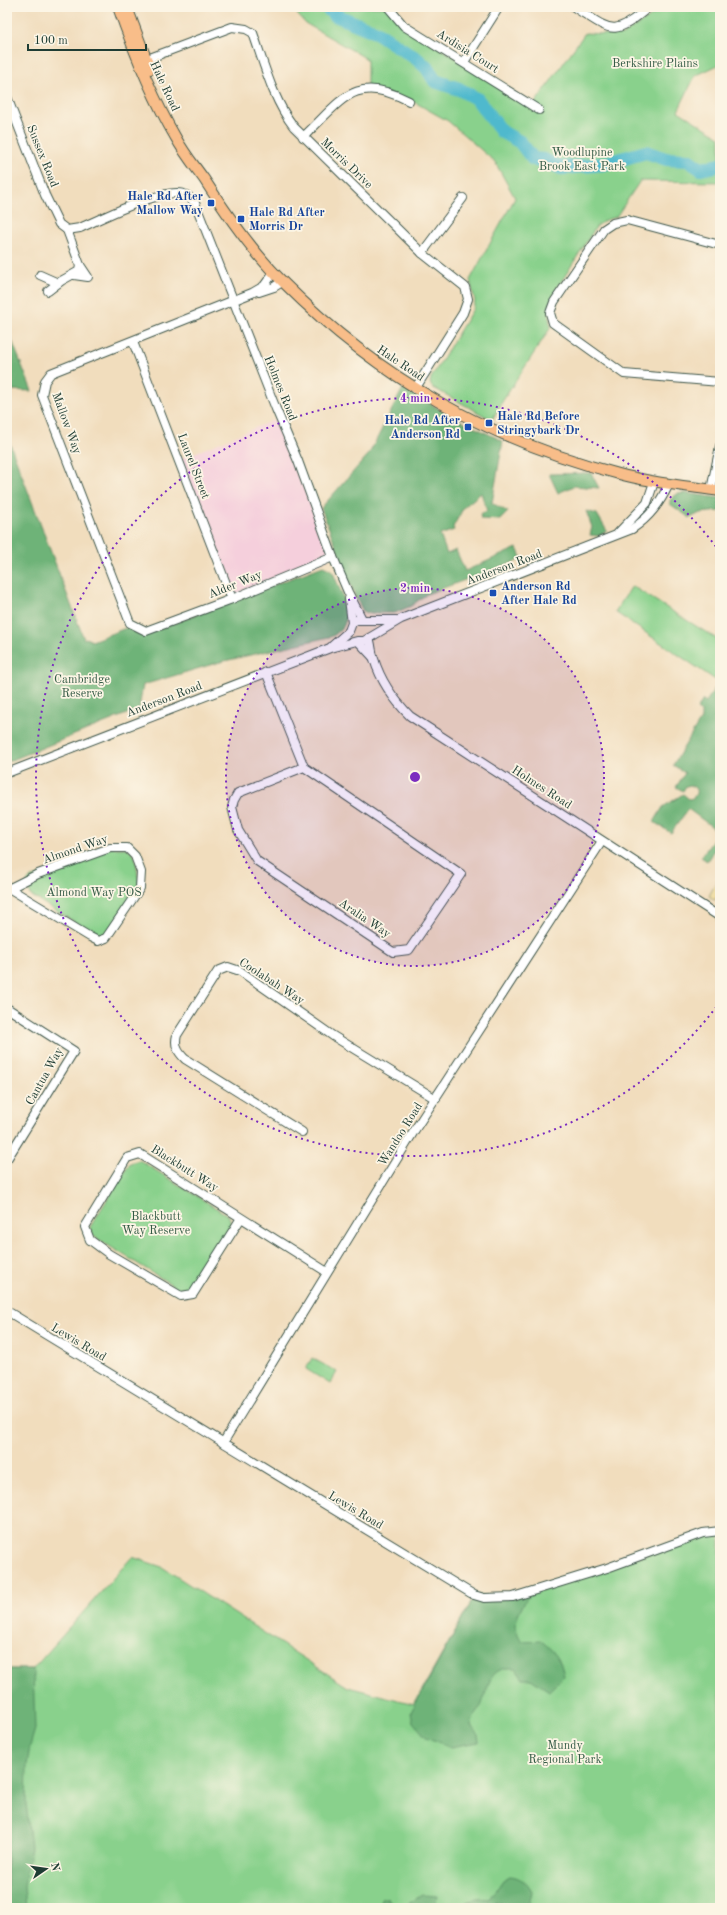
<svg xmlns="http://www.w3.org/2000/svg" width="727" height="1915" font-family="'Old Standard TT',serif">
<rect width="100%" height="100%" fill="#fcf5e5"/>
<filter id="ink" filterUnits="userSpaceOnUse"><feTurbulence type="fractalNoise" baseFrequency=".025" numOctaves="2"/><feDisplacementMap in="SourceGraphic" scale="8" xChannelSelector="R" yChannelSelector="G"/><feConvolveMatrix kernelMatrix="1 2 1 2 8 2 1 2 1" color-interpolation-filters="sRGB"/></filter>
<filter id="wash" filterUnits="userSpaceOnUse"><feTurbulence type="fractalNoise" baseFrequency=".012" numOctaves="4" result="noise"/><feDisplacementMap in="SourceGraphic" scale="16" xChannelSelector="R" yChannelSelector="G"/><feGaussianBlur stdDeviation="0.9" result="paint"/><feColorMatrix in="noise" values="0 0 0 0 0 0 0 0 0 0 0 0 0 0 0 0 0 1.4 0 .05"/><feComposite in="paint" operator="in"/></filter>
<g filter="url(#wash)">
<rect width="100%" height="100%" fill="#f1ddbd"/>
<!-- built -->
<path fill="#f5cfdc" d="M 279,418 L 333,557 L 232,599 L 178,460 Z"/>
<!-- green -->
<g fill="#89d18c" stroke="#548760">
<path d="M 291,7 L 387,7 L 404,26 L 533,106 L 585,33 L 622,35 L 665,7 L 720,7 L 720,64 L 695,76 L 678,111 L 720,137 L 720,182 L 640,181 L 616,217 L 605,220 L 596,227 L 556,290 C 549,303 547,313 551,327 L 502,402 L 492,420 L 432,387 L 430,383 L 431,378 L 473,309 L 475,301 L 470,280 L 515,198 L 495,162 L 448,121 L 416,103 L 367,89 L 367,59 L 305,23 Z"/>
<path d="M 632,586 L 720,641 L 720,683 L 615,612 Z"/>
<path d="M 110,848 L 127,848 L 135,856 L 140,888 L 108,933 L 96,935 L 30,895 L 27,883 L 29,879 Z"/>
<path d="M 139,1160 L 229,1216 L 231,1225 L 191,1289 L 182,1291 L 93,1236 L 90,1227 L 130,1163 Z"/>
<path d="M 312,1358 L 337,1372 L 330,1384 L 306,1369 Z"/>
<path d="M 720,1531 L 720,1908 L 7,1908 L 7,1669 L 33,1669 L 132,1557 L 162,1567 L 348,1687 L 414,1704 L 472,1601 L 474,1595 L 513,1597 Z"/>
</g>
<!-- forest -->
<g fill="#6eb378" stroke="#467856">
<path d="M 11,338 L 32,391 L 7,390 L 7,339 Z"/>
<path d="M 403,388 L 453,417 L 503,441 L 492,503 L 508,512 L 500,520 L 481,519 L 480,514 L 487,511 L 481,493 L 464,507 L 453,527 L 454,530 L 440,535 L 447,554 L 456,550 L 465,571 L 517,548 L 522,559 L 427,594 L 411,606 L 395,613 L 364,613 L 356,598 L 321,508 L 369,454 Z"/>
<path d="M 7,436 L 84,639 L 86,638 L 92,641 L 131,626 L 146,634 L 323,566 L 332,570 C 337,584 350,606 345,622 C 344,628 338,632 333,636 L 220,662 L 143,685 L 139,709 L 7,762 Z"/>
<path d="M 591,473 L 599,488 L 574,486 L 558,493 L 549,474 Z"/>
<path d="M 684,493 L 720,498 L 720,511 L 700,513 L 690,518 L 670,504 L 670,500 L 677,494 Z"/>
<path d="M 586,511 L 597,514 L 607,531 L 598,536 L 590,535 L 592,527 Z"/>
<path d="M 719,682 L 720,841 L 707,861 L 701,857 L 719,832 L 688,809 L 671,833 L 654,822 L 663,807 L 683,794 L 689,799 C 695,798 697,794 696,789 L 691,785 L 686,786 L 683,791 L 676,787 L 685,773 L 673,765 L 701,719 L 701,713 L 697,709 L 703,700 L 706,702 Z"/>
<path d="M 531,1591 C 522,1607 508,1623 522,1641 L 540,1640 C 554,1651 561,1659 564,1676 L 549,1691 L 531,1679 L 523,1679 L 515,1668 C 489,1666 489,1685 482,1704 C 481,1708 477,1710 475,1714 C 473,1717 472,1722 471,1726 L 478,1735 L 479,1742 L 451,1747 L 426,1737 L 413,1722 L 411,1712 L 472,1601 L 474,1595 L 484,1598 Z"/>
<path d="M 7,1669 L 33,1669 L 35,1729 L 30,1746 L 27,1765 L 26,1803 L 31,1848 L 24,1886 L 26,1908 L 7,1908 Z"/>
<path d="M 510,1876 C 521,1877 527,1883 532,1892 L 529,1903 L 511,1908 L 496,1901 L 496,1905 L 491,1908 L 465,1908 L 463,1905 C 468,1899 482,1898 490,1899 L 503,1880 Z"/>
<path d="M 422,1895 L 437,1896 L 435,1908 L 377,1908 L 382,1898 L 388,1898 L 393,1905 L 401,1906 L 408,1904 Z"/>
</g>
<!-- sand -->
<path fill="#eeda9e" stroke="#868c69" d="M 720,875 L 720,893 L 715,900 L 709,896 Z"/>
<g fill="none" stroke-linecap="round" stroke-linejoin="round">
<!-- river -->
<path stroke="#50b9cd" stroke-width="14" d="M 326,7 L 335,15 L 376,32 L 417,59 L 427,68 L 435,81 L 459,89 L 477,99 L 502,132 L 520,142 L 533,159 L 544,160 L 561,168 L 603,164 L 646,152 L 666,159 L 688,160 L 701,169 L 720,165"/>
</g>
</g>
<g filter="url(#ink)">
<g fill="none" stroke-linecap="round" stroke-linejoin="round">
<defs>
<g id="minor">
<path d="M 388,7 L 404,26 L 539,110"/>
<path d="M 574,7 C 612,31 612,38 649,7"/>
<path d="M 142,61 L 232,27 L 246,29 L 253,33 C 264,64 273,100 294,127 L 422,253 L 465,287 L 468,299 L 463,313 L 415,389"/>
<path d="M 464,62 L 499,7"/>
<path d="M 7,97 L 45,195 L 59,224 L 67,230 L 80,228 C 102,218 155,192 178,193 C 186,193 190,198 195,203 L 276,409 L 298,461 L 333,557 L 348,592 L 362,619"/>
<path d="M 303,137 C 341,102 353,72 409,101"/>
<path d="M 720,245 L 627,220 L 613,223 L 604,229 L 554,302 L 550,313 L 553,323 L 624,374 L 720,382"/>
<path d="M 422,253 L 463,198"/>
<path d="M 274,272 L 264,286 L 252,293 L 51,373 L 45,381 L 42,395 L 130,623 L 146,631 L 232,599 L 333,557"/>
<path d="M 40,275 L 58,283"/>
<path d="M 74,275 L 88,277 L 80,265"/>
<path d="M 48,291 L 61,281 L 79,271 L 80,265 L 67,230"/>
<path d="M 259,292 L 274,287 L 282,282"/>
<path d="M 133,342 L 232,599"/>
<path d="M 711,490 L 720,446"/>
<path d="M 618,533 L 647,503 L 654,482"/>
<path d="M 349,599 L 352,623"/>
<path d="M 369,638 C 372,645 371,652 374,659 C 381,682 393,699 410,716 L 720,917"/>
<path d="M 359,642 L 373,657"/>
<path d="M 332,646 L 349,631 L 352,623 L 356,620 L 396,620"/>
<path d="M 266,672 L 304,767 L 461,874 L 409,950 L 393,952 L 257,861 L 238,830 L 232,807 L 234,800 L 238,793 L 304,767"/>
<path d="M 7,773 L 330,648 L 357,641 L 364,641 L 401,619 L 632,529 C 650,517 660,503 669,484"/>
<path d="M 7,887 L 90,937 L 98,941 L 106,938 L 140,888 L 141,872 L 135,856 L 127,848 L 110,848 L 38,874 L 10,888"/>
<path d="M 7,1008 L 74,1051 L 7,1159"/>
<path d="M 302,1132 L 185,1059 C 178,1052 174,1046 177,1035 L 218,971 L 228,967 L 240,971 L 333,1036 L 436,1099"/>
<path d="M 241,1218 L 193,1294 L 181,1296 L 109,1254 L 90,1240 L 85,1227 L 127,1158 L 140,1154 L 327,1272"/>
<path d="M 7,1311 L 474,1595 L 484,1598 L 513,1597 L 607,1568 L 703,1533 L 720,1531"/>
<path d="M 223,1443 L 416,1128 L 602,841"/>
</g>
<g id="major">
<path d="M 118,7 C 134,52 152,97 176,138 C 184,153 194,165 204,179 C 227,215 253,253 284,283 C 379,378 488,440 619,474 C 652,483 686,486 720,491"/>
<path d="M 127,7 L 150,69"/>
</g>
</defs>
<!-- minor casing -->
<use href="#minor" stroke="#3e5549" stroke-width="10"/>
<!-- major casing -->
<use href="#major" stroke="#3e5549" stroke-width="12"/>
<!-- minor -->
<use href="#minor" stroke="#fff" stroke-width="8"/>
<!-- major -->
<use href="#major" stroke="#f8bd89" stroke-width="10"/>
</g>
</g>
<!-- distance rings -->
<circle cx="415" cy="777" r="189" fill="#7b2cbf" fill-opacity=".12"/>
<g fill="none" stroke="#7b2cbf" stroke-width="2" stroke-dasharray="2 4">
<circle cx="415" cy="777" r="189"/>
<path d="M720 1002A379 379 0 1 1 720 552"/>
</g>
<!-- markers -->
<g fill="#1a4fb4" stroke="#fcf5e5" stroke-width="1.5">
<rect x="207" y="199" width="8" height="8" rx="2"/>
<rect x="237" y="215" width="8" height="8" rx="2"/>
<rect x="485" y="419" width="8" height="8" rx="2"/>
<rect x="464" y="423" width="8" height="8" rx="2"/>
<rect x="489" y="589" width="8" height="8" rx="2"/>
</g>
<g text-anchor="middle" stroke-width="3.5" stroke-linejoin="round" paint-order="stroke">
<!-- street labels -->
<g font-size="12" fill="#1f3d34" stroke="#fcf5e5">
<text transform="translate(468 51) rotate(32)" y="4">Ardisia Court</text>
<text transform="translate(165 86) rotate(65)" y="4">Hale Road</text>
<text transform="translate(43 156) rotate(68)" y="4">Sussex Road</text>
<text transform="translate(347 163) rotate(44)" y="4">Morris Drive</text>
<text transform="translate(401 363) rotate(34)" y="4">Hale Road</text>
<text transform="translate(281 388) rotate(68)" y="4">Holmes Road</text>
<text transform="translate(67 423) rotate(70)" y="4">Mallow Way</text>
<text transform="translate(194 466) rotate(69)" y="4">Laurel Street</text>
<text transform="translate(504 567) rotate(-21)" y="4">Anderson Road</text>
<text transform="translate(235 584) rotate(-22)" y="4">Alder Way</text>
<text transform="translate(164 699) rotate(-21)" y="4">Anderson Road</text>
<text transform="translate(542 787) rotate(33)" y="4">Holmes Road</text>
<text transform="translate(75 849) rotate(-19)" y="4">Almond Way</text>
<text transform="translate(365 918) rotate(34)" y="4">Aralia Way</text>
<text transform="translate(272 981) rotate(33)" y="4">Coolabah Way</text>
<text transform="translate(44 1076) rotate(-61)" y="4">Cantua Way</text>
<text transform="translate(400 1134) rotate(-58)" y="4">Wandoo Road</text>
<text transform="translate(185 1168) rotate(32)" y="4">Blackbutt Way</text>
<text transform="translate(79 1342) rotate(31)" y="4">Lewis Road</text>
<text transform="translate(356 1510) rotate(31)" y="4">Lewis Road</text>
</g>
<!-- park labels -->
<g font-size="12" fill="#345b46" stroke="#fcf5e5">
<text x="655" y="67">Berkshire Plains</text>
<text x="582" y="156">Woodlupine<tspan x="582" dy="14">Brook East Park</tspan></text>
<text x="82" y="683">Cambridge<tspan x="82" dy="14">Reserve</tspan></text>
<text x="94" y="896">Almond Way POS</text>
<text x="156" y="1220">Blackbutt<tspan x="156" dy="14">Way Reserve</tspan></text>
<text x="565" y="1749">Mundy<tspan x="565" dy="14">Regional Park</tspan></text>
</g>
<!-- transit labels -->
<g font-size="12" font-weight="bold" fill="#164399" stroke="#fcf5e5" text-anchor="start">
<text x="203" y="200" text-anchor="end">Hale Rd After<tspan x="203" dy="14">Mallow Way</tspan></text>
<text x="249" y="216">Hale Rd After<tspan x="249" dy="14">Morris Dr</tspan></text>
<text x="497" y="420">Hale Rd Before<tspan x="497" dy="14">Stringybark Dr</tspan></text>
<text x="460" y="424" text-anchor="end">Hale Rd After<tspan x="460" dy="14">Anderson Rd</tspan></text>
<text x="501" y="590">Anderson Rd<tspan x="501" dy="14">After Hale Rd</tspan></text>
</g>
</g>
<circle cx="415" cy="777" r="6" fill="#7b2cbf" stroke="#fcf5e5" stroke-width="2"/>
<g font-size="12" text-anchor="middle" font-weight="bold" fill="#7b2cbf" stroke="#fcf5e5" stroke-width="3.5" stroke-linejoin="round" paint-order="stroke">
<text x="415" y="402">4 min</text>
<text x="415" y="592">2 min</text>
</g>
<!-- margin -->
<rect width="727" height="1915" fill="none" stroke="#fcf5e5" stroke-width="24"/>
<!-- north arrow -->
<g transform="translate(46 1869) rotate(77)" stroke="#fcf5e5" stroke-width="3" paint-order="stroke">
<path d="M0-3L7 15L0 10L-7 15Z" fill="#1f3d34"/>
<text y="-6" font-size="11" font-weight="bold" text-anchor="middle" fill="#1f3d34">N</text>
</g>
<!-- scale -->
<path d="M28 44v6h118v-6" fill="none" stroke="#1f3d34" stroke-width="2"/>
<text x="34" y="44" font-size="12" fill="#1f3d34" stroke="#fcf5e5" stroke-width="3" paint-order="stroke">100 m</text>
</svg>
